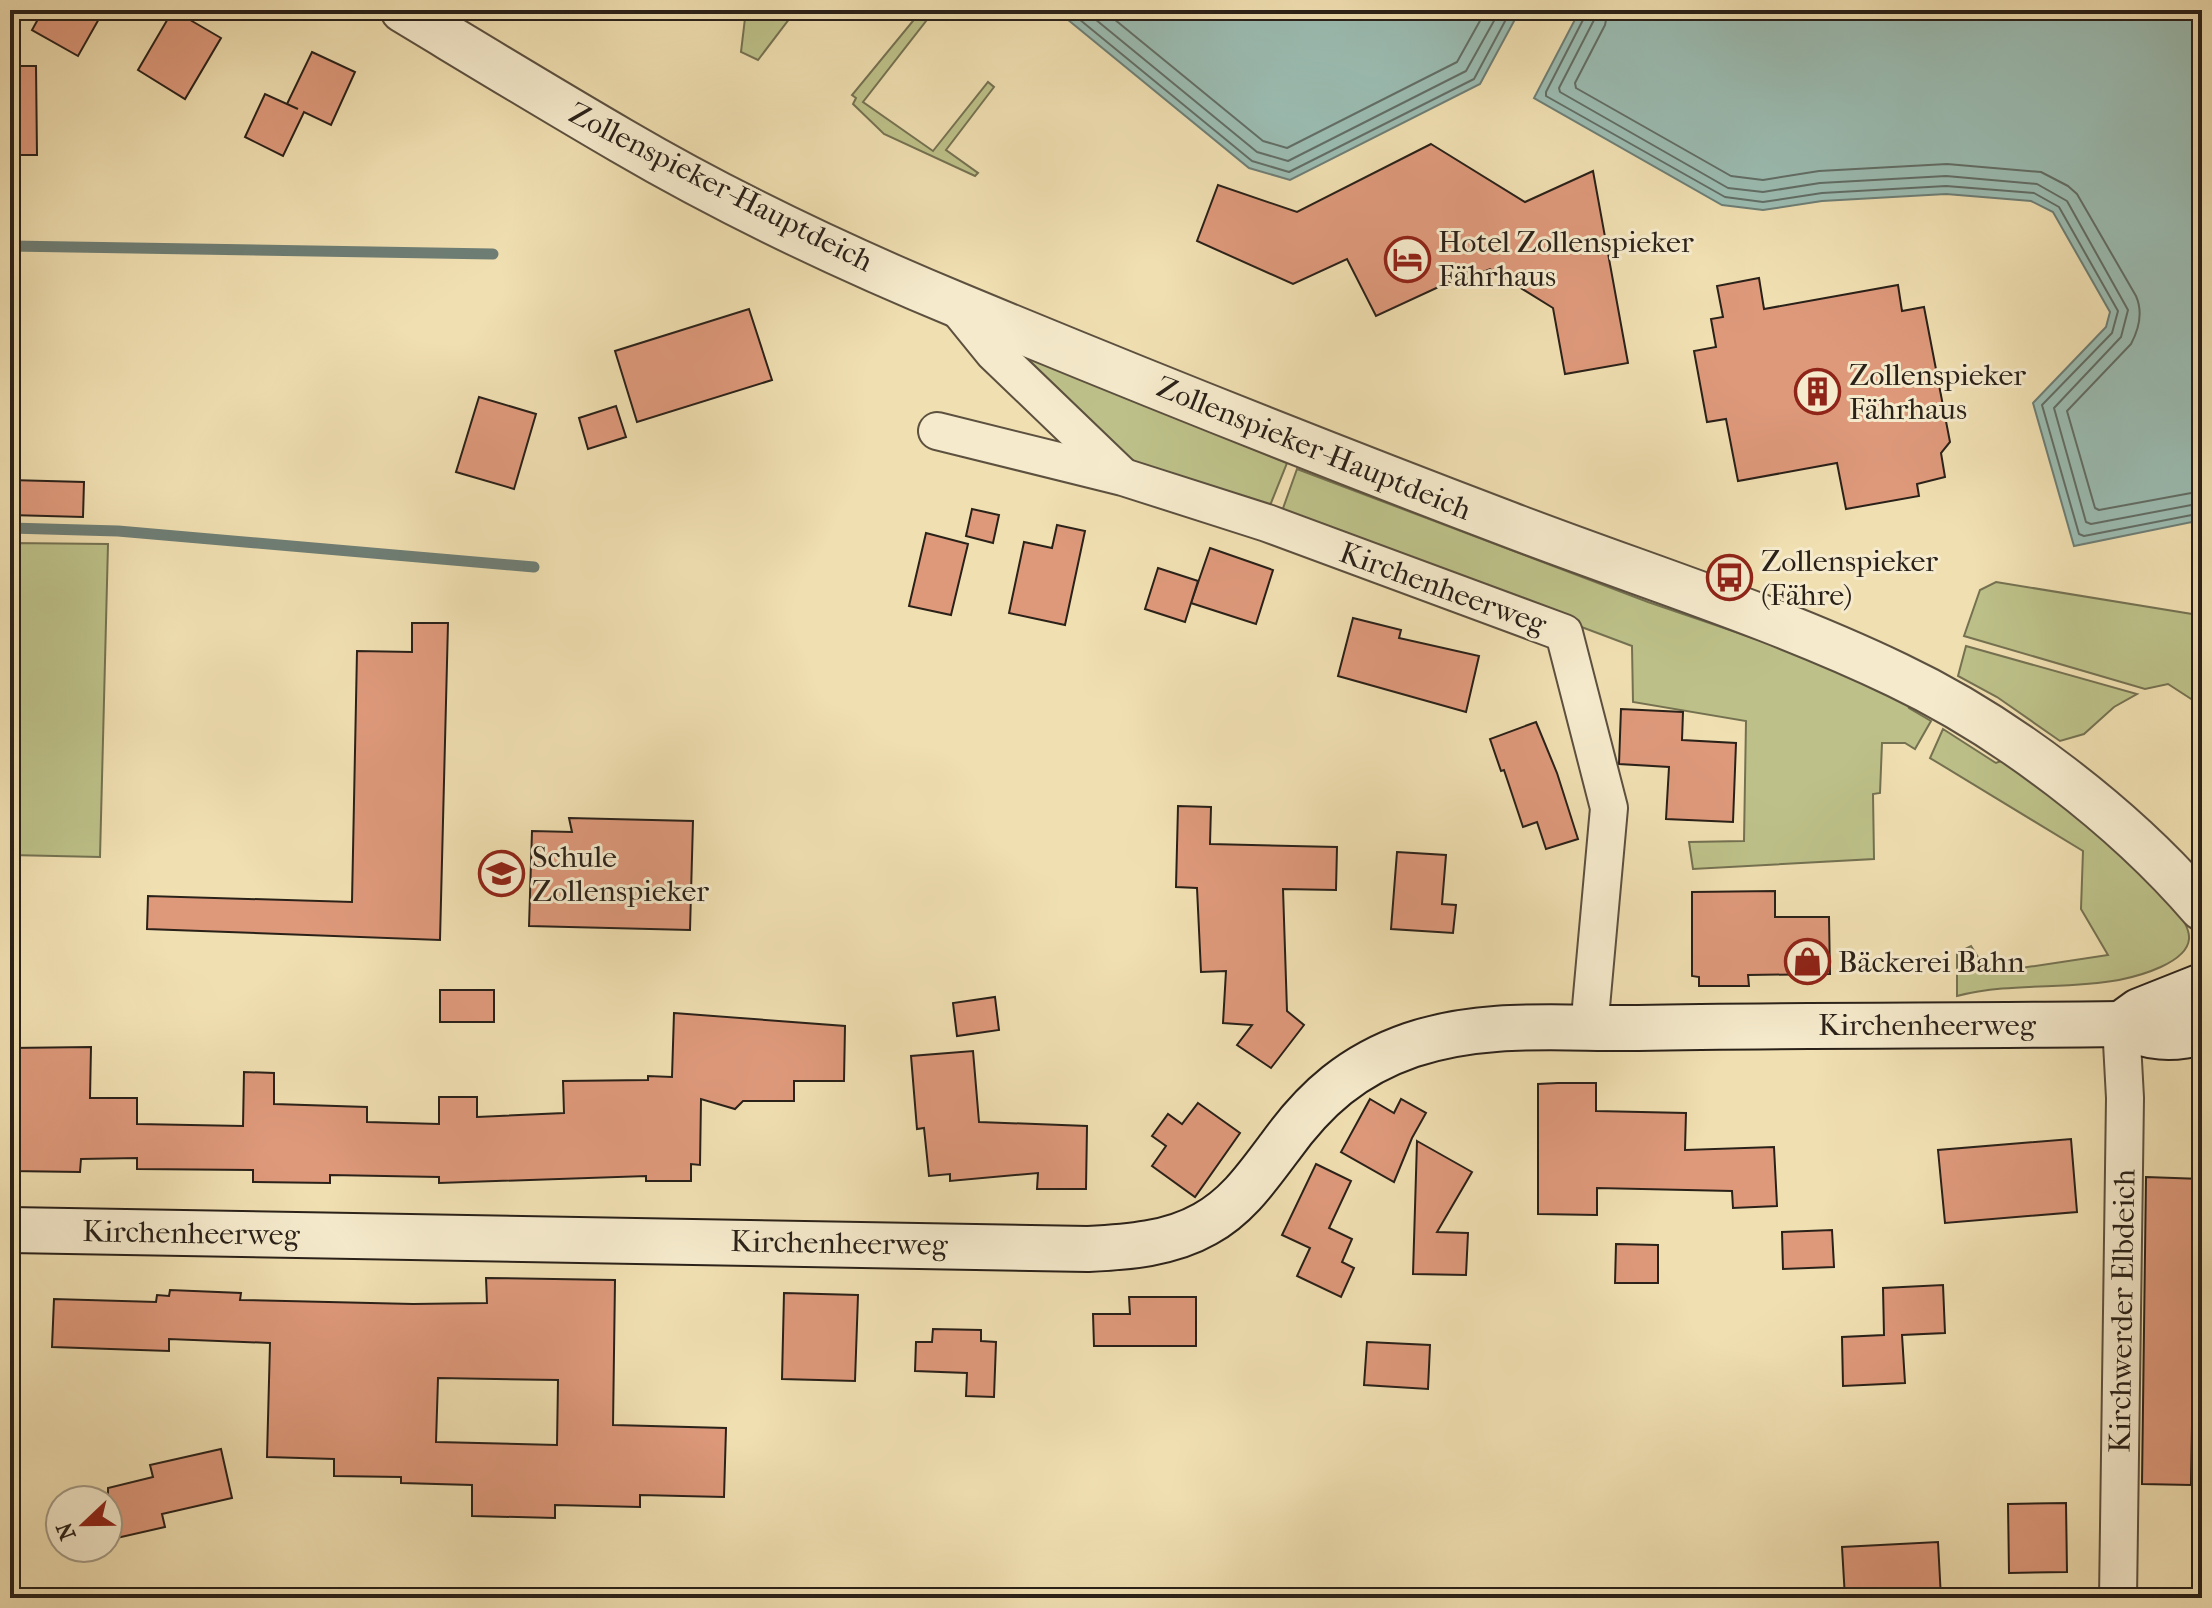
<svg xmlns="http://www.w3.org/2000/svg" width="2212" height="1608" font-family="'IM FELL French Canon',serif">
<rect width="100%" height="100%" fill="#f0dfb1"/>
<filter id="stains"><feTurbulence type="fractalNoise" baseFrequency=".0025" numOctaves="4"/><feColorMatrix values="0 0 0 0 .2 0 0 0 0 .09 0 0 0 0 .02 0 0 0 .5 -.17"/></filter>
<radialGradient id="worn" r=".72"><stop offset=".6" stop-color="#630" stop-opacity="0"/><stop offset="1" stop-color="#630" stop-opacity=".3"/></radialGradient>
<!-- green -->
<g fill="#bdc189" stroke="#747151" stroke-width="2">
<path d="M 746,10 L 796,10 L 758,60 L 741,52 Z"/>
<path d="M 917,16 L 926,21 L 863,102 L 933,151 L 988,82 L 994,87 L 946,150 L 978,173 L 975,176 L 884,134 L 853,104 L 856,98 L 852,95 Z"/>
<path d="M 1013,350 L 1287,463 L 1269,508 L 1153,471 L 1129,459 Z"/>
<path d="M 1297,469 L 1648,602 L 1791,651 L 1906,700 L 1909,708 L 1931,721 L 1915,749 L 1905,743 L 1882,743 L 1880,793 L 1873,794 L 1874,859 L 1693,869 L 1689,842 L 1744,841 L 1746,721 L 1633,702 L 1632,646 L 1281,514 Z"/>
<path d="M 10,543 L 108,544 L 100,857 L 10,855 Z"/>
<path d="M 1996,582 L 2192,614 L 2202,619 L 2202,706 L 2168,684 L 2145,689 L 1964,636 L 1980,590 Z"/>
<path d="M 1966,646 L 2137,694 L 2114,707 L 2084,734 L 2060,741 L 1997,697 L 1958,676 Z"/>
<path d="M 1943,729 L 1996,763 L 2006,759 C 2040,786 2193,899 2189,939 C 2187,963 2139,976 2119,980 C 2065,990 2012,982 1957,996 L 1957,953 L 1971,946 L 1988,973 L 2108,955 L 2081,909 L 2083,851 L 1930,758 Z"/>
</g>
<!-- water -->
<g fill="#9bbcb2" stroke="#6e7e75" stroke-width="2">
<path d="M 1056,10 L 1520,10 L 1480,84 L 1290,180 L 1249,168 Z"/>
<path d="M 1580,10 L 2202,10 L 2202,520 L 2074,546 L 2033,403 L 2106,327 L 2110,312 L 2053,212 L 2031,201 L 1946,194 L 1822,201 L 1763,210 L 1722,205 L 1534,98 Z"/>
</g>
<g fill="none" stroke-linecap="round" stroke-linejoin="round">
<!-- shore -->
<g stroke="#626e66" stroke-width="2">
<path d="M 1068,10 L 1252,161 L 1289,172 L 1474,79 L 1511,10"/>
<path d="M 1084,10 L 1257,152 L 1288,161 L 1466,71 L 1500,10"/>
<path d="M 1103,10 L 1263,141 L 1287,148 L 1457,62 L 1486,10"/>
<path d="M 1586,10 L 1585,16 L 1546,92 L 1546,96 L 1725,197 L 1763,202 L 1822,193 L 1946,186 L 2034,193 L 2059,207 L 2118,311 L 2112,333 L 2042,405 L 2079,534 L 2084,536 L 2202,513"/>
<path d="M 1596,10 L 1594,20 L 1559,88 L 1560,92 L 1728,188 L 1763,192 L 1820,183 L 1946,176 L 2037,184 L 2067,201 L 2128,310 L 2121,337 L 2054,408 L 2086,522 L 2091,524 L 2202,503"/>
<path d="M 1608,10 L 1605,25 L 1575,83 L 1576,88 L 1731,176 L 1763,180 L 1819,171 L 1947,164 L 2041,172 L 2068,186 L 2077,194 L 2136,296 C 2143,312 2139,329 2131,344 L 2067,411 L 2095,508 L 2099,510 L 2202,491"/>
</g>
<!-- stream -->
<g stroke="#6e7e75" stroke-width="11">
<path d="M 10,246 L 493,254"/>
<path d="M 10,528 L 118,531 L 534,567"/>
</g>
</g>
<!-- building -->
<g fill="#de997b" stroke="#2a2119" stroke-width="2" fill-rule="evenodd">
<path d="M 43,10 L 104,10 L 78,56 L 32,30 Z"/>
<path d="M 173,10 L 221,38 L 185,99 L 138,70 Z"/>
<path d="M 312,52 L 355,72 L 331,125 L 304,112 L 283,156 L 245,137 L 265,94 L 298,109 L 287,104 Z"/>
<path d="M 10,66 L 36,66 L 37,155 L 10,155 Z"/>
<path d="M 1431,144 L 1525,202 L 1593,171 L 1628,363 L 1565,374 L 1553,308 L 1490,269 L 1459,282 L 1458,278 L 1376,316 L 1347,259 L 1293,284 L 1197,241 L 1218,185 L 1297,212 Z"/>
<path d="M 1759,278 L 1764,309 L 1898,285 L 1902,311 L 1924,307 L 1950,442 L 1941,453 L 1945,477 L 1917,484 L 1919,496 L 1846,509 L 1837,463 L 1738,481 L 1726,419 L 1707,422 L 1694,351 L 1716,347 L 1711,319 L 1723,317 L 1717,286 Z"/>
<path d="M 749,309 L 772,380 L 637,422 L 615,351 Z"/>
<path d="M 479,397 L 536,414 L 514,489 L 456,472 Z"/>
<path d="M 616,406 L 626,437 L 588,449 L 579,418 Z"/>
<path d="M 10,480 L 84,482 L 83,517 L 10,515 Z"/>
<path d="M 972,509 L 999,515 L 993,543 L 966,536 Z"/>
<path d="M 1057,525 L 1085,531 L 1065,625 L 1009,613 L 1024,542 L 1052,548 Z"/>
<path d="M 926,533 L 968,544 L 951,615 L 909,606 Z"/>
<path d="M 1210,548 L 1273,570 L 1256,624 L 1191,603 Z"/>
<path d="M 1158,568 L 1198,581 L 1185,622 L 1145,609 Z"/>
<path d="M 1353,618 L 1401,630 L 1399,638 L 1479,656 L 1466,712 L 1338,676 Z"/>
<path d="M 412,623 L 448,623 L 440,940 L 147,929 L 148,896 L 352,902 L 357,651 L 412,652 Z"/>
<path d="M 1621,709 L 1683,712 L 1682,740 L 1736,743 L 1733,822 L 1666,819 L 1669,767 L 1619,764 Z"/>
<path d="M 1536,722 L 1557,773 L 1578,839 L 1546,849 L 1537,822 L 1523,827 L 1504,770 L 1501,771 L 1490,739 Z"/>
<path d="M 1178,806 L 1211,807 L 1210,844 L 1337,847 L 1336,890 L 1283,889 L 1287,1011 L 1304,1025 L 1271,1068 L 1237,1045 L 1252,1025 L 1223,1023 L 1226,971 L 1201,972 L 1197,888 L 1176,887 Z"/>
<path d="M 569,818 L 693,821 L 690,930 L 529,926 L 532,831 L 572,832 Z"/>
<path d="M 1397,852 L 1446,855 L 1442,904 L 1456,905 L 1453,933 L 1391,929 Z"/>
<path d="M 1775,891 L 1775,917 L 1829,917 L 1830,974 L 1748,975 L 1749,986 L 1699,986 L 1699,977 L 1692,976 L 1692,892 Z"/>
<rect x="440" y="990" width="54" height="32"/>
<path d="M 995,997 L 999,1030 L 957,1036 L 953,1003 Z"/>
<path d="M 674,1013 L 845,1026 L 844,1081 L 794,1081 L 794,1101 L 743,1101 L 735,1109 L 701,1099 L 700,1165 L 691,1164 L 691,1181 L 646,1181 L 646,1176 L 439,1183 L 439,1177 L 330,1175 L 330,1183 L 253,1182 L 253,1170 L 137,1169 L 137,1158 L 81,1159 L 80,1172 L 10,1171 L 10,1048 L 91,1047 L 90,1098 L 137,1098 L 137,1124 L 243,1126 L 244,1072 L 274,1073 L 274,1104 L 367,1107 L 367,1122 L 439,1124 L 439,1097 L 477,1097 L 477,1117 L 564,1113 L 563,1081 L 648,1080 L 648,1076 L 672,1077 Z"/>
<path d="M 973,1051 L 979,1122 L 1087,1126 L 1086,1189 L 1037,1189 L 1038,1173 L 950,1181 L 950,1174 L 929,1176 L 924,1128 L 917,1129 L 911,1056 Z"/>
<path d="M 1558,1083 L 1596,1083 L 1596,1111 L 1686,1113 L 1685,1150 L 1774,1147 L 1777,1206 L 1733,1208 L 1732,1191 L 1597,1188 L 1597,1215 L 1538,1214 L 1538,1084 Z"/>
<path d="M 1370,1099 L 1394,1113 L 1401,1099 L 1426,1113 L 1412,1138 L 1394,1182 L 1341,1152 Z"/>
<path d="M 1198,1103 L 1240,1133 L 1195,1197 L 1152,1166 L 1166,1146 L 1152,1136 L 1168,1114 L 1182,1124 Z"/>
<path d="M 2071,1139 L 2077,1212 L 1945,1223 L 1938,1150 Z"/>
<path d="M 1417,1141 L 1472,1172 L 1437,1232 L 1468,1233 L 1466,1275 L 1413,1274 Z"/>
<path d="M 1316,1164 L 1351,1181 L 1329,1228 L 1352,1239 L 1342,1262 L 1354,1268 L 1341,1297 L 1297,1276 L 1310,1248 L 1282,1235 Z"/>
<path d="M 2146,1177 L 2202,1179 L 2202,1426 L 2192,1426 L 2191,1485 L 2142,1484 Z"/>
<path d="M 1832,1230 L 1834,1267 L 1783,1269 L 1782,1232 Z"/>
<path d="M 1616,1244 L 1658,1245 L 1658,1283 L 1615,1283 Z"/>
<path d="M 486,1278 L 615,1280 L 613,1425 L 726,1428 L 724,1497 L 640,1495 L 640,1507 L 555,1505 L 555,1518 L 472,1516 L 472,1485 L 401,1483 L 401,1477 L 334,1476 L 334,1459 L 267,1457 L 270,1343 L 169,1339 L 169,1351 L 52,1347 L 54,1299 L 156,1302 L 157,1295 L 169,1296 L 170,1290 L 241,1293 L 240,1300 L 413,1304 L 487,1303 ZM 438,1378 L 558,1380 L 557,1445 L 436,1442 Z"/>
<path d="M 1943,1285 L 1945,1333 L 1902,1335 L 1905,1383 L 1843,1386 L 1842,1337 L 1884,1335 L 1883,1288 Z"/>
<path d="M 784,1293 L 858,1295 L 855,1381 L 782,1379 Z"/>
<path d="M 1129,1297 L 1196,1297 L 1196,1346 L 1094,1346 L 1093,1314 L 1130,1314 Z"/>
<path d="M 933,1329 L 981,1330 L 981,1341 L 996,1342 L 994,1397 L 966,1396 L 967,1373 L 915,1371 L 916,1342 L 932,1342 Z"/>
<path d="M 1367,1342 L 1430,1345 L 1428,1389 L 1364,1385 Z"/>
<path d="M 221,1449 L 232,1498 L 162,1514 L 165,1527 L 108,1540 L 108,1488 L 153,1477 L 150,1465 Z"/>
<path d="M 2066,1503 L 2067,1572 L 2009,1573 L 2008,1504 Z"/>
<path d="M 1938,1542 L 1941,1598 L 1845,1598 L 1842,1547 Z"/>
</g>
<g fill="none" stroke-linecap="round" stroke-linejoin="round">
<defs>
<g id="minor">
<path d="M 954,304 L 993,352 L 1122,476"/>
<path d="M 937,431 L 1123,477 L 1267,523 L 1564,633 L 1609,808 L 1589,1029"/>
<path d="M 2118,1598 L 2125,1098 L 2121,1024"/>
</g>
<path id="tertiary" d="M 403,10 C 476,54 548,98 622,141 C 728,203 846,259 960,306 C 1141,381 1324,454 1508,524 C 1638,574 1772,615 1897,675 C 2005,726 2124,817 2202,908"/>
<g id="secondary">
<path d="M 2121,1024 L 2139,1011 L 2202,986"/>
<path d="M 10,1230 L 1088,1249 C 1128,1247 1170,1244 1205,1224 C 1238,1206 1258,1176 1280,1147 C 1315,1098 1353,1065 1411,1045 C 1485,1020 1562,1029 1638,1028 C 1799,1025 1960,1026 2121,1024 C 2148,1039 2173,1040 2202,1032"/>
</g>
</defs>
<!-- minor casing -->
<use href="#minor" stroke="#5c503f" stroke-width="40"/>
<!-- tertiary casing -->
<use href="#tertiary" stroke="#5c503f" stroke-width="48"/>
<!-- secondary casing -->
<use href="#secondary" stroke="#2a2119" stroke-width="48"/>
<!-- minor -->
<use href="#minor" stroke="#f5eacc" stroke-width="36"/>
<!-- tertiary -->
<use href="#tertiary" stroke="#f5eacc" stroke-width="44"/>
<!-- secondary -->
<use href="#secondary" stroke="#f5eacc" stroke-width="44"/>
</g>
<!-- icons -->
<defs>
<symbol id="hotel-ring" viewBox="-11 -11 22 22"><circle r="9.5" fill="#f5eacc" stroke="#8f2418" stroke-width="1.5"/><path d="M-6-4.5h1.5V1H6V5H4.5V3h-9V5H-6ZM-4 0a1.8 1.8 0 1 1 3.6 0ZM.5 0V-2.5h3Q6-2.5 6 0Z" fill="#8f2418"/></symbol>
<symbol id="building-ring" viewBox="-11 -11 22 22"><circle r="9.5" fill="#f5eacc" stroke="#8f2418" stroke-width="1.5"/><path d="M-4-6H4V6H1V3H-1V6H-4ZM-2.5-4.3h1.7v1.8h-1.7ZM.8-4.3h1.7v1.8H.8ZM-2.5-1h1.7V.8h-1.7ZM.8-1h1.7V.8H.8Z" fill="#8f2418"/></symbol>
<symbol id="bus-ring" viewBox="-11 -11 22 22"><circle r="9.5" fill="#f5eacc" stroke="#8f2418" stroke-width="1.5"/><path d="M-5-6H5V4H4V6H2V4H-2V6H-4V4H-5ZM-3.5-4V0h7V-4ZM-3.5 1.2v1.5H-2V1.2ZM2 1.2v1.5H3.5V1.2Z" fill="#8f2418"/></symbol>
<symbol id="school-ring" viewBox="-11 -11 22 22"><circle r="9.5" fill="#f5eacc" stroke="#8f2418" stroke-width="1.5"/><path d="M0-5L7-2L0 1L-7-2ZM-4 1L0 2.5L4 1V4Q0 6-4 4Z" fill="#8f2418"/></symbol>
<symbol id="shop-ring" viewBox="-11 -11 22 22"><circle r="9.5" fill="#f5eacc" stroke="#8f2418" stroke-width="1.5"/><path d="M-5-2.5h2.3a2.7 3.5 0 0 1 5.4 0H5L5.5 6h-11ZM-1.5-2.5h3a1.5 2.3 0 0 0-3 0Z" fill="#8f2418"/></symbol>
</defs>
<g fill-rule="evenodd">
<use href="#hotel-ring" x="1382" y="234" width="51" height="51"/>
<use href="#building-ring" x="1792" y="366" width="51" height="51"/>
<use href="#bus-ring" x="1704" y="552" width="51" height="51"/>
<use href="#school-ring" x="476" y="848" width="51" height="51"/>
<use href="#shop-ring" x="1782" y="936" width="51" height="51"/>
</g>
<g text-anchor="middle" stroke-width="6" stroke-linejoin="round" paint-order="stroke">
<!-- street labels -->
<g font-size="30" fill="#2a2119" stroke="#f5eacc">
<text transform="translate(721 187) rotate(27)" y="10">Zollenspieker-Hauptdeich</text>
<text transform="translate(1314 448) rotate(22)" y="10">Zollenspieker-Hauptdeich</text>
<text transform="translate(1443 588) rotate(20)" y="10">Kirchenheerweg</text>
<text x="1927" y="1035">Kirchenheerweg</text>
<text transform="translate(191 1233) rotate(1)" y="10">Kirchenheerweg</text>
<text transform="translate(839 1243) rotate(1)" y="10">Kirchenheerweg</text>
<text transform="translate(2122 1311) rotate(-89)" y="10">Kirchwerder Elbdeich</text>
</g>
<!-- poi labels -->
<g font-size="30" fill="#2a2119" stroke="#f5eacc" text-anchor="start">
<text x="1438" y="252">Hotel Zollenspieker<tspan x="1438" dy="34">Fährhaus</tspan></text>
<text x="1849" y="385">Zollenspieker<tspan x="1849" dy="34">Fährhaus</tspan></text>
<text x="1761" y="571">Zollenspieker<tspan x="1761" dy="34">(Fähre)</tspan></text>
<text x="532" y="867">Schule<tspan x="532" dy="34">Zollenspieker</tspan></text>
<text x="1838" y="972">Bäckerei Bahn</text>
</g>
</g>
<!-- margin -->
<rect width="2212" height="1608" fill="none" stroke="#f0dfb1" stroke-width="40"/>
<rect x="12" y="12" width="2188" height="1584" fill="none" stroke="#2a2119" stroke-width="4"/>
<rect x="20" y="20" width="2172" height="1568" fill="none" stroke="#2a2119" stroke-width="2"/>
<!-- north arrow -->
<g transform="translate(84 1524) rotate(248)"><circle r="38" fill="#f5eacc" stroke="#a49a84" stroke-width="2"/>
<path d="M0-6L14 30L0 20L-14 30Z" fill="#8f2418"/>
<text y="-12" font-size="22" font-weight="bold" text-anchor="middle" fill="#2a2119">N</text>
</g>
<rect width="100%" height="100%" filter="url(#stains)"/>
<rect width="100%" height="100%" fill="url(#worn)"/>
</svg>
